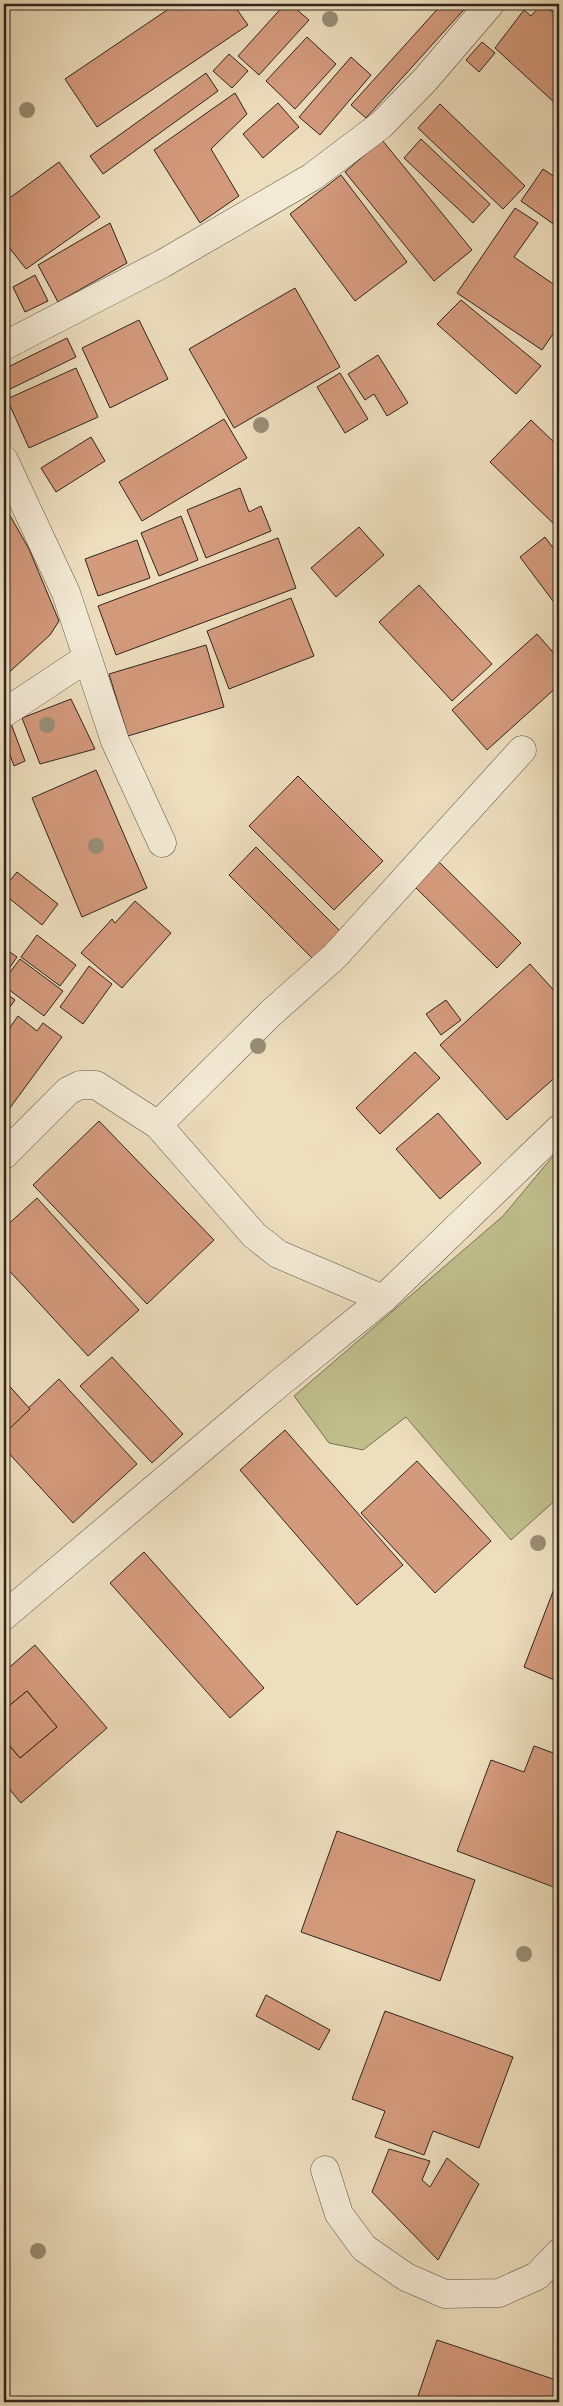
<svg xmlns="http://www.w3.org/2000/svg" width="563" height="2406" font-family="'EB Garamond',serif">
<rect width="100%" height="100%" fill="#eddebe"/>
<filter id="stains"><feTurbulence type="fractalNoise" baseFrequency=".004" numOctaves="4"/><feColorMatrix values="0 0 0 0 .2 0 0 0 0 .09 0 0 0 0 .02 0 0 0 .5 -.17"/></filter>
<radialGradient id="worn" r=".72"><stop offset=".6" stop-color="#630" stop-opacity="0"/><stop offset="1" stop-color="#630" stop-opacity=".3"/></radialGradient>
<!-- green -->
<path fill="#c0bf8c" stroke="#787255" d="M 559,1149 L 559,1497 L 511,1540 L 406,1417 L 363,1450 L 329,1443 L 294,1396 L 503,1216 Z"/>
<!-- building -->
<g fill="#d49a7c" stroke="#2f251e">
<path d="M 176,4 L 233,4 L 248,25 L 97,127 L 65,79 Z"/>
<path d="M 285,4 L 290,4 L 309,20 L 259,75 L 238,56 Z"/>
<path d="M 442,4 L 469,4 L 366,118 L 351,105 Z"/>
<path d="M 542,4 L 559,17 L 559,101 L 556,104 L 495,48 L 524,10 L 531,16 Z"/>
<path d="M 307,37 L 336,64 L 295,109 L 266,81 Z"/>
<path d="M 482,42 L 495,53 L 479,72 L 466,60 Z"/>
<path d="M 229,54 L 248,71 L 232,88 L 213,71 Z"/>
<path d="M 351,57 L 371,75 L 320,135 L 299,117 Z"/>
<path d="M 206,73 L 218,91 L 103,174 L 90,156 Z"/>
<path d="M 235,93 L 247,114 L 211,149 L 239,196 L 200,223 L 154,150 Z"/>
<path d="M 278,103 L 299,127 L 263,158 L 243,134 Z"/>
<path d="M 440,104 L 525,186 L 503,209 L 418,128 Z"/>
<path d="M 421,139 L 490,204 L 473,223 L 404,158 Z"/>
<path d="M 382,140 L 472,250 L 434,281 L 345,172 Z"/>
<path d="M 59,162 L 100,217 L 26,269 L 4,241 L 4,202 Z"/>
<path d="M 543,169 L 559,180 L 559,228 L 521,201 Z"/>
<path d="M 341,175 L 407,262 L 355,301 L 290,214 Z"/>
<path d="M 515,208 L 538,223 L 514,257 L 559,288 L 559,325 L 542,350 L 457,293 Z"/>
<path d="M 110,223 L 127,263 L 58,302 L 38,265 Z"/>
<path d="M 35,275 L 48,301 L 25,312 L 13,287 Z"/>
<path d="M 295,288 L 340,367 L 234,428 L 189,349 Z"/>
<path d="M 461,300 L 541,366 L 516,394 L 437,324 Z"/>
<path d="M 139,320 L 168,379 L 110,408 L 82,348 Z"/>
<path d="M 67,338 L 76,357 L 4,392 L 4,369 Z"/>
<path d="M 378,355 L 408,403 L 387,416 L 374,394 L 365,400 L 348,374 Z"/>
<path d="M 76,368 L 98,417 L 29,448 L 7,399 Z"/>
<path d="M 340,373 L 368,419 L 345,433 L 317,387 Z"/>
<path d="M 224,419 L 247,458 L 142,521 L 119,482 Z"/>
<path d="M 531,420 L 559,447 L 559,529 L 490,462 Z"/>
<path d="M 91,437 L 105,461 L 56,492 L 41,468 Z"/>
<path d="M 240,488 L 249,512 L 261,506 L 271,531 L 206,558 L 187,510 Z"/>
<path d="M 4,505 L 29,549 L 59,621 L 50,635 L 4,677 Z"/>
<path d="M 181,516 L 198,560 L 159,576 L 141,533 Z"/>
<path d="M 359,527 L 384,555 L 336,597 L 311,568 Z"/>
<path d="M 545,537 L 559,556 L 559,609 L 520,557 Z"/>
<path d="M 278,538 L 296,588 L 116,655 L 98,606 Z"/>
<path d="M 137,540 L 150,578 L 98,596 L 85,559 Z"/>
<path d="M 419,585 L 492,664 L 452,701 L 379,622 Z"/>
<path d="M 291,598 L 314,656 L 229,689 L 207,631 Z"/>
<path d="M 537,634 L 559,659 L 559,685 L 487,750 L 452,710 Z"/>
<path d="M 206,645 L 224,707 L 128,736 L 109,674 Z"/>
<path d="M 71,699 L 95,749 L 40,764 L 22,718 Z"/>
<path d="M 10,721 L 25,761 L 14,766 L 4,739 L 4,723 Z"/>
<path d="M 96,770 L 147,888 L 82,917 L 32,798 Z"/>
<path d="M 298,776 L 383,861 L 334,910 L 249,826 Z"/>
<path d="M 256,847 L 347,938 L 320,966 L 229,875 Z"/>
<path d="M 433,856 L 521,943 L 497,968 L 409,881 Z"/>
<path d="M 17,872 L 58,904 L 42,925 L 4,894 L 4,888 Z"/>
<path d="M 135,901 L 171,933 L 122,988 L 81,953 L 112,919 L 115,923 Z"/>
<path d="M 37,935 L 76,965 L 60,986 L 21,957 Z"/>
<path d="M 4,948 L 17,957 L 4,976 Z"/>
<path d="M 20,959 L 63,991 L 44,1016 L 4,986 L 4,980 Z"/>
<path d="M 530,964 L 559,996 L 559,1074 L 507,1120 L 440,1045 Z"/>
<path d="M 89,966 L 112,984 L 83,1024 L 60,1007 Z"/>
<path d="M 4,992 L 15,1000 L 4,1015 Z"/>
<path d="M 446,1000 L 461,1020 L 441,1035 L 426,1014 Z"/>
<path d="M 18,1016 L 37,1031 L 43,1023 L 62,1037 L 4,1116 L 4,1036 Z"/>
<path d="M 415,1052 L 440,1078 L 380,1134 L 356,1108 Z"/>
<path d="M 438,1113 L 481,1163 L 440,1199 L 396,1149 Z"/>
<path d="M 99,1121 L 214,1240 L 147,1304 L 33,1185 Z"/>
<path d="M 37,1198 L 139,1310 L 88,1356 L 4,1265 L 4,1228 Z"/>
<path d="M 112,1357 L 183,1434 L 152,1463 L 80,1386 Z"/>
<path d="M 59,1379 L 137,1464 L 73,1523 L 4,1448 L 4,1431 Z"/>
<path d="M 4,1380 L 30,1409 L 4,1434 Z"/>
<path d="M 285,1430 L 403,1565 L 357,1605 L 240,1470 Z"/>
<path d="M 417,1461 L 491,1541 L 435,1593 L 361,1513 Z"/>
<path d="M 144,1552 L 264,1688 L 230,1718 L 110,1583 Z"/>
<path d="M 559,1576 L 559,1682 L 524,1667 Z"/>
<path d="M 35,1645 L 107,1728 L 21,1803 L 4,1783 L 4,1739 L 20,1758 L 57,1727 L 27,1691 L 4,1710 L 4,1672 Z"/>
<path d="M 27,1691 L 57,1727 L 20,1758 L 4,1739 L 4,1710 Z"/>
<path d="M 534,1746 L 559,1755 L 559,1889 L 457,1851 L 491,1760 L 524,1772 Z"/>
<path d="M 337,1831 L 475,1880 L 440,1981 L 301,1932 Z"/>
<path d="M 266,1995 L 330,2030 L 319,2050 L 256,2016 Z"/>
<path d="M 385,2011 L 513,2057 L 479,2148 L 433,2131 L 424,2155 L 375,2137 L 385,2111 L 352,2099 Z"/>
<path d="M 389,2149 L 430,2161 L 422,2180 L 430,2187 L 447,2158 L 479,2184 L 438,2260 L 372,2192 Z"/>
<path d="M 437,2340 L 559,2381 L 559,2402 L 416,2402 Z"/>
</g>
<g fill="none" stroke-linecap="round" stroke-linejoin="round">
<defs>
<g id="minor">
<path d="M 4,346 L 162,264 L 312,177 L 381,125 L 425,80 L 490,4"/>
<path d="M 4,460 L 66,593 L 115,741 L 162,843"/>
<path d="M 4,713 L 87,658"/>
<path d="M 158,1125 L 271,1013 L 335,956 L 522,750"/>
<path d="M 4,1155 L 68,1091 L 80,1085 L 96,1085 L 158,1125 L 254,1235 L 278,1254 L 383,1299"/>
<path d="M 4,1616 L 277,1385 L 383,1299 L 559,1129"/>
<path d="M 325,2170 L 339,2214 L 364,2248 L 406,2277 L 445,2294 L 499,2293 L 537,2276 L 559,2253"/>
</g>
</defs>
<!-- minor casing -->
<use href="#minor" stroke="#5e5346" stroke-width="29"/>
<!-- minor -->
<use href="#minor" stroke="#f3ead5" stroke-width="28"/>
</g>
<!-- trees -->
<g fill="#988e75">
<circle cx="330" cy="19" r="8"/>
<circle cx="27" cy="110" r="8"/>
<circle cx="261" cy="425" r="8"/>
<circle cx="47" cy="725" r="8"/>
<circle cx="96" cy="846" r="8"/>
<circle cx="258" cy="1046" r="8"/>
<circle cx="538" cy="1543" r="8"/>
<circle cx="524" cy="1954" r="8"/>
<circle cx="38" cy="2251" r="8"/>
</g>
<!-- margin -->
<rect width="563" height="2406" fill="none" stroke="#eddebe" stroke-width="20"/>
<rect x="5" y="5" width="553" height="2396" fill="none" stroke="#2f251e" stroke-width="2.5"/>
<rect x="10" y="10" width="543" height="2386" fill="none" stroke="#2f251e"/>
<rect width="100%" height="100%" filter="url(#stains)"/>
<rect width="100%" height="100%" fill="url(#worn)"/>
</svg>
